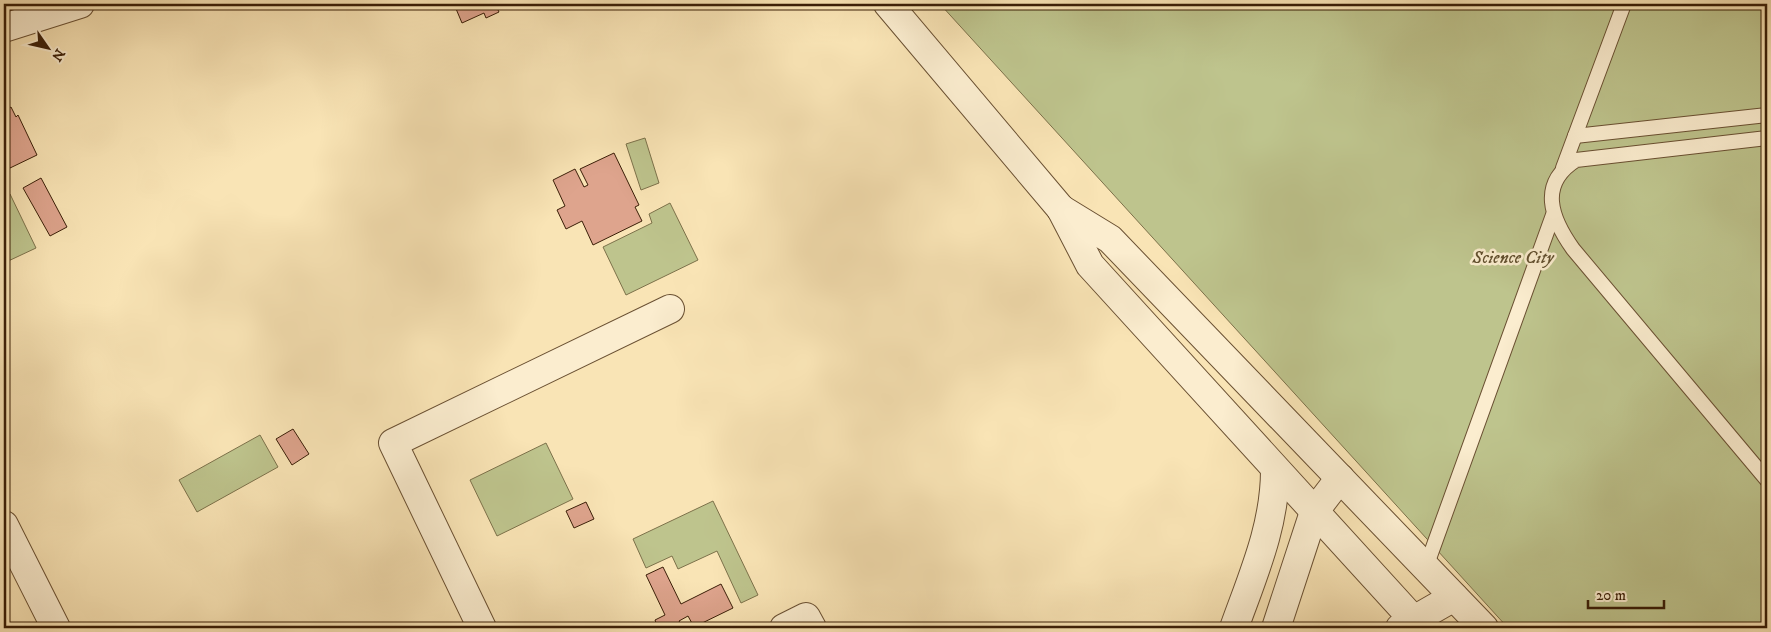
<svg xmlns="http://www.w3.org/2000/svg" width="1771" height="632" font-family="'IM FELL DW Pica',serif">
<rect width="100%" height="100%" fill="#f9e4b5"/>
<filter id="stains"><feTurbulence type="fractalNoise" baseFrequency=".004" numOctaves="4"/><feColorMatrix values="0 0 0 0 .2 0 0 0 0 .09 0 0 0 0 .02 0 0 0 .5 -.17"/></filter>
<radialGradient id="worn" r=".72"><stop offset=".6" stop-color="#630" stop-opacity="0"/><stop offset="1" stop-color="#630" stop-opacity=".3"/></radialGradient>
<!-- green -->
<g fill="#bec48d" stroke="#7c714a">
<path d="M 940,4 L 1767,4 L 1767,628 L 1508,628 Z"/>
<path d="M 645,138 L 659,183 L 641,190 L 626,144 Z"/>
<path d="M 10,194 L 36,248 L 4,263 L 4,197 Z"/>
<path d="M 670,203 L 698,260 L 626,295 L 603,247 L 652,223 L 649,214 Z"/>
<path d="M 260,435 L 278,467 L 197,512 L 179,480 Z"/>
<path d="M 546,443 L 573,499 L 497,536 L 470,480 Z"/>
<path d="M 713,501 L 758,595 L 741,603 L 717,551 L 678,569 L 672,556 L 646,568 L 633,539 Z"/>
</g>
<!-- building -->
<g fill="#dea48d" stroke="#3a1e07">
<path d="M 454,4 L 515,4 L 503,9 L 501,5 L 497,8 L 499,12 L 486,18 L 484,13 L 462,23 Z"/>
<path d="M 11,107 L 16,117 L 18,115 L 37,155 L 10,168 L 4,154 L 4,111 Z"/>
<path d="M 614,153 L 639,205 L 635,207 L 642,221 L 593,245 L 582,221 L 566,229 L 557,210 L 565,206 L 553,180 L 575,169 L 584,187 L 588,185 L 580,169 Z"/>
<path d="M 41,178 L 67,227 L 50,236 L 23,188 Z"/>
<path d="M 293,429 L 309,454 L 292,465 L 276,439 Z"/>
<path d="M 586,502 L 594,519 L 574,528 L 566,511 Z"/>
<path d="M 663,567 L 681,604 L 721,584 L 733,608 L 694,627 L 688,616 L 679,621 L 683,628 L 658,628 L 655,620 L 665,615 L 646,575 Z"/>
</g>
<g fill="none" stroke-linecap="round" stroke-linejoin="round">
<defs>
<g id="service">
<path d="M 1575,136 L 1767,115"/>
<path d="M 1767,138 L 1576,160 C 1538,184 1551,218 1573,249 L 1767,480"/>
<path d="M 1563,168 L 1624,4"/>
<path d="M 1426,567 L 1553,215"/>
</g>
<g id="minor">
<path d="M 888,4 L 1061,209"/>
<path d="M 4,28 L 80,4"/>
<path d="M 4,525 L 56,628"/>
<path d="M 482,628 L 393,443 L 670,309"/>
<path d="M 784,628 L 806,617 L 812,628"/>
<path d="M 1234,628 C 1253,575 1275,526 1275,470"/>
</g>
<g id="tertiary">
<path d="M 1061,209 L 1110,239 L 1484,628"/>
<path d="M 1061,209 L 1090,265 L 1421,628"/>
<path d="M 1276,628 L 1314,512 L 1340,478"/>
<path d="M 1400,628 L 1454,597"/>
</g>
</defs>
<!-- service casing -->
<use href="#service" stroke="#6a5032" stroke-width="16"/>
<!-- minor casing -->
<use href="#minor" stroke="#6a5032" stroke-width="30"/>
<!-- tertiary casing -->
<use href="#tertiary" stroke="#6a5032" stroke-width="30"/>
<!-- service -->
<use href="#service" stroke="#fbedcf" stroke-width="14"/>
<!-- minor -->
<use href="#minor" stroke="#fbedcf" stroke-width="28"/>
<!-- tertiary -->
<use href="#tertiary" stroke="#fbedcf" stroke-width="28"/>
</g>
<g text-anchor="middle" stroke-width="5" stroke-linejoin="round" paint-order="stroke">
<!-- park labels -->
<g font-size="18" font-style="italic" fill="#62502f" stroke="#fbedcf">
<text x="1513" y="263">Science City</text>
</g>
</g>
<!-- margin -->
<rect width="1771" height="632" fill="none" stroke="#f9e4b5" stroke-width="20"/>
<rect x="5" y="5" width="1761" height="622" fill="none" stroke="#3a1e07" stroke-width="2.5"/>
<rect x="10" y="10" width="1751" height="612" fill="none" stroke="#3a1e07"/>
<!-- north arrow -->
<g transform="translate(48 48) rotate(124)" stroke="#fbedcf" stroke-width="4" paint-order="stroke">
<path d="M0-4L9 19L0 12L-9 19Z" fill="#3a1e07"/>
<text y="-8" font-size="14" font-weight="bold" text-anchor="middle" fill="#3a1e07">N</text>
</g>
<!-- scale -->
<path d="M1588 600v8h76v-8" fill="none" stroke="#3a1e07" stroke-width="2.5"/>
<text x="1596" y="600" font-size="15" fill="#3a1e07" stroke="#fbedcf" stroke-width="4" paint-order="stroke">20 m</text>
<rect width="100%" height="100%" filter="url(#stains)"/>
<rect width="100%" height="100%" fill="url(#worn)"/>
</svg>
